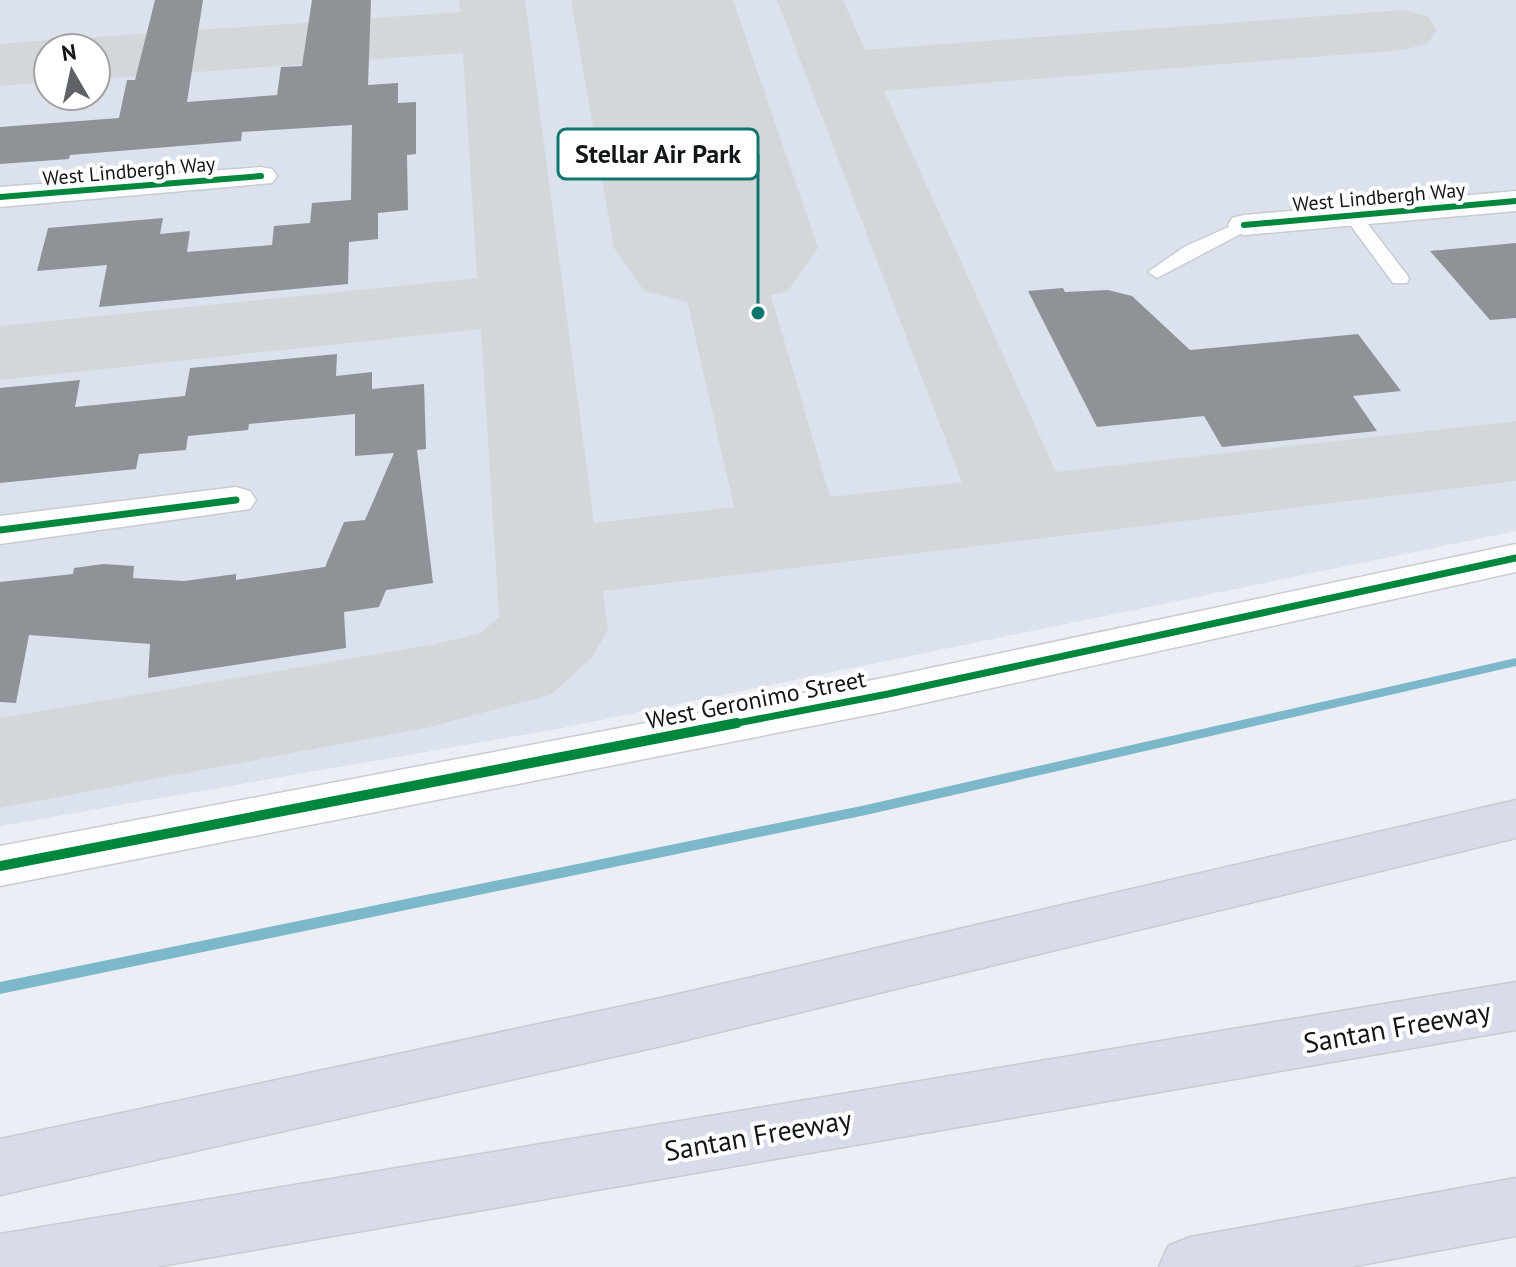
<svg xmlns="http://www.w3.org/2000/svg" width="1516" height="1267" font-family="'PT Sans',sans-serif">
<rect width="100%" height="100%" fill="#ebeff5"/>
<!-- built -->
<path fill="#dbe2ee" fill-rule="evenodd" d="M 0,0 L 1516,0 L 1516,531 L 557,729 L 0,826 ZM 48,48 L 96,48 L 96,96 L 48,96 Z"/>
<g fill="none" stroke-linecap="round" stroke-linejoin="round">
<!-- stream -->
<path fill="#7cb8ca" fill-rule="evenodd" d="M 1516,658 L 1516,666 L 866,815 L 0,994 L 0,982 L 866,805 Z"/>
<!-- taxiway -->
<path fill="#d4d7da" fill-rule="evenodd" d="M 459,0 L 525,0 L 594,523 L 734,507 L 675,248 L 687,231 L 716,223 L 745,231 L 757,248 L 830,497 L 962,482 L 777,0 L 843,0 L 865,50 L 1403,10 L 1427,16 L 1437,30 L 1427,44 L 1403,50 L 884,91 L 1056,472 L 1516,421 L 1516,481 L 603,591 L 608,630 L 592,657 L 552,694 L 430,727 L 0,808 L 0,718 L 430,645 L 479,634 L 499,617 L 481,329 L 0,380 L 0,326 L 477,278 L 463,53 L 96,79 L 96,48 L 48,48 L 48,82 L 0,86 L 0,44 L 48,40 L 70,46 L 96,37 L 460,12 Z"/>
<!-- runway -->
<path fill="#d4d7da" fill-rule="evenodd" d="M 571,0 L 733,0 L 818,248 L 788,291 L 716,309 L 644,291 L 614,248 Z"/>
</g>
<!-- building -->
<g fill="#8f9397">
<path d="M 155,0 L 203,0 L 187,102 L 277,95 L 281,67 L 302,66 L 312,0 L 371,0 L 368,85 L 398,83 L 398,103 L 416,102 L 416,154 L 407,155 L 408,210 L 378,213 L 378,239 L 349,242 L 348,284 L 99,307 L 107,265 L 37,271 L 48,228 L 163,218 L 160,234 L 190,231 L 187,252 L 272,245 L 274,226 L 310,223 L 312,203 L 351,200 L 352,125 L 242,132 L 241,141 L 70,155 L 69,159 L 0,164 L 0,127 L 119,118 L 127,80 L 135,80 Z"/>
<path d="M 1516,243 L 1516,318 L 1490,320 L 1430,251 Z"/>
<path d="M 1063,288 L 1065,292 L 1108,290 L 1132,296 L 1190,350 L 1358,334 L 1401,391 L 1353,396 L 1377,431 L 1222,447 L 1204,416 L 1097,427 L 1028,291 Z"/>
<path d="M 337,354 L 336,376 L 372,372 L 372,389 L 424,384 L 426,449 L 417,450 L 433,583 L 386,590 L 379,607 L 344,612 L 346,648 L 148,678 L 150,644 L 29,635 L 16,703 L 0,702 L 0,582 L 73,574 L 74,568 L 103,564 L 134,566 L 133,578 L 184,581 L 236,574 L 236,580 L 325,567 L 344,522 L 365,520 L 394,453 L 355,456 L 355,414 L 249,424 L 248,430 L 188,436 L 186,450 L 139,454 L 136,469 L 0,483 L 0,388 L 80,380 L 75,407 L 185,396 L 190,368 Z"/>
</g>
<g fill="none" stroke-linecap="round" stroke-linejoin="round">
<defs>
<g id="service">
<path d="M 1352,210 L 1358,211 L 1407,275 L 1409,279 L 1407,283 L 1393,283 L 1343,215 Z"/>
<path d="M 1244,220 L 1253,225 L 1250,229 L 1157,278 L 1148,272 L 1184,247 Z"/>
</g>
<g id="minor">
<path d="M 261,167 L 272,169 L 277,176 L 272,183 L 0,207 L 0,187 Z"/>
<path d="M 1516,191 L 1516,211 L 1244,235 L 1232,232 L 1228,225 L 1232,218 L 1244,215 Z"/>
<path d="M 236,487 L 250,491 L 256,500 L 250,509 L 0,544 L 0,516 Z"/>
<path d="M 1516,544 L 1516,572 L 888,711 L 0,886 L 0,846 L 888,677 Z"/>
</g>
<g id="motorway">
<path d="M 1516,800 L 1516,838 L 670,1044 L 0,1195 L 0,1139 L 670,996 Z"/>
<path d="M 1516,982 L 1516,1030 L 155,1267 L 0,1267 L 0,1234 Z"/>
<path d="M 1516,1178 L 1516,1236 L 1350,1267 L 1159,1267 L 1168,1246 L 1190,1237 Z"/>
</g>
</defs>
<!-- service casing -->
<use href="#service" stroke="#c8ccd0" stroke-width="3"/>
<!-- minor casing -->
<use href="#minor" stroke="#c8ccd0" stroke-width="3"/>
<!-- motorway casing -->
<use href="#motorway" stroke="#c9cbcd" stroke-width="3"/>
<!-- service -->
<use href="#service" fill="#fcfdfe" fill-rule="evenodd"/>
<!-- minor -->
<use href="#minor" fill="#fcfdfe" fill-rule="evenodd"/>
<!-- motorway -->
<use href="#motorway" fill="#d8dbea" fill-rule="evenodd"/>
<defs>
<g id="cycleway-far2">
<path d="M 0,197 L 261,176"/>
<path d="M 1244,225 L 1516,201"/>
</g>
<g id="cycleway-far1">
<path d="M 0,530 L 236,500"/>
<path d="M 727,725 L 888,694 L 1516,558"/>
</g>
<path id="cycleway" d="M 0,866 L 737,723"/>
</defs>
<!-- cycleway-far2 casing -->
<use href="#cycleway-far2" stroke="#fff" stroke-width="9"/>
<!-- cycleway-far1 casing -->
<use href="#cycleway-far1" stroke="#fff" stroke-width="12"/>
<!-- cycleway casing -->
<use href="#cycleway" stroke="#fff" stroke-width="15"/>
<!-- cycleway-far2 -->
<use href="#cycleway-far2" stroke="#00873e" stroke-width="6"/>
<!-- cycleway-far1 -->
<use href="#cycleway-far1" stroke="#00873e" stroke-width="7"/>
<!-- cycleway -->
<use href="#cycleway" stroke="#00873e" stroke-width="10"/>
</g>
<g text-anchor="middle" stroke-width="8" stroke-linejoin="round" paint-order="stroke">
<!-- far-street labels -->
<g font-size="20" fill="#131619" stroke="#fff">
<text transform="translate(129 171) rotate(-5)" y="7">West Lindbergh Way</text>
<text transform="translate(1379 197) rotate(-5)" y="7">West Lindbergh Way</text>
</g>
<!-- street labels -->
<g font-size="24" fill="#131619" stroke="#fff">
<text transform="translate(756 700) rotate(-11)" y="8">West Geronimo Street</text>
</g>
<!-- near-street labels -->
<g font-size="28" fill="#131619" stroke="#fff">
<text transform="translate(1397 1027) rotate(-10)" y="10">Santan Freeway</text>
<text transform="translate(758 1135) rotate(-10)" y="10">Santan Freeway</text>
</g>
</g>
<!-- callouts -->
<path fill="none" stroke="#0f766e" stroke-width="3" d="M758 313L758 154"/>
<circle fill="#0f766e" stroke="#fff" stroke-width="3" cx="758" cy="313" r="8"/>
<rect fill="#fff" stroke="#0f766e" stroke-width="3" x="558" y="129" width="200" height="50" rx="8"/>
<g font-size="26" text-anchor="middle" font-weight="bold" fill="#131619">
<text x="658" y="163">Stellar Air Park</text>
</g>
<!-- north arrow -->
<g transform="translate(72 72) rotate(351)"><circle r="38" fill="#ffffff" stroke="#a1a2a3" stroke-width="2"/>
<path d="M0-6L14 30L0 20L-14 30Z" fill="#5f6266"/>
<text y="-12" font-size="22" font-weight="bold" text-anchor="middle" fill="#131619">N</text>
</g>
</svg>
